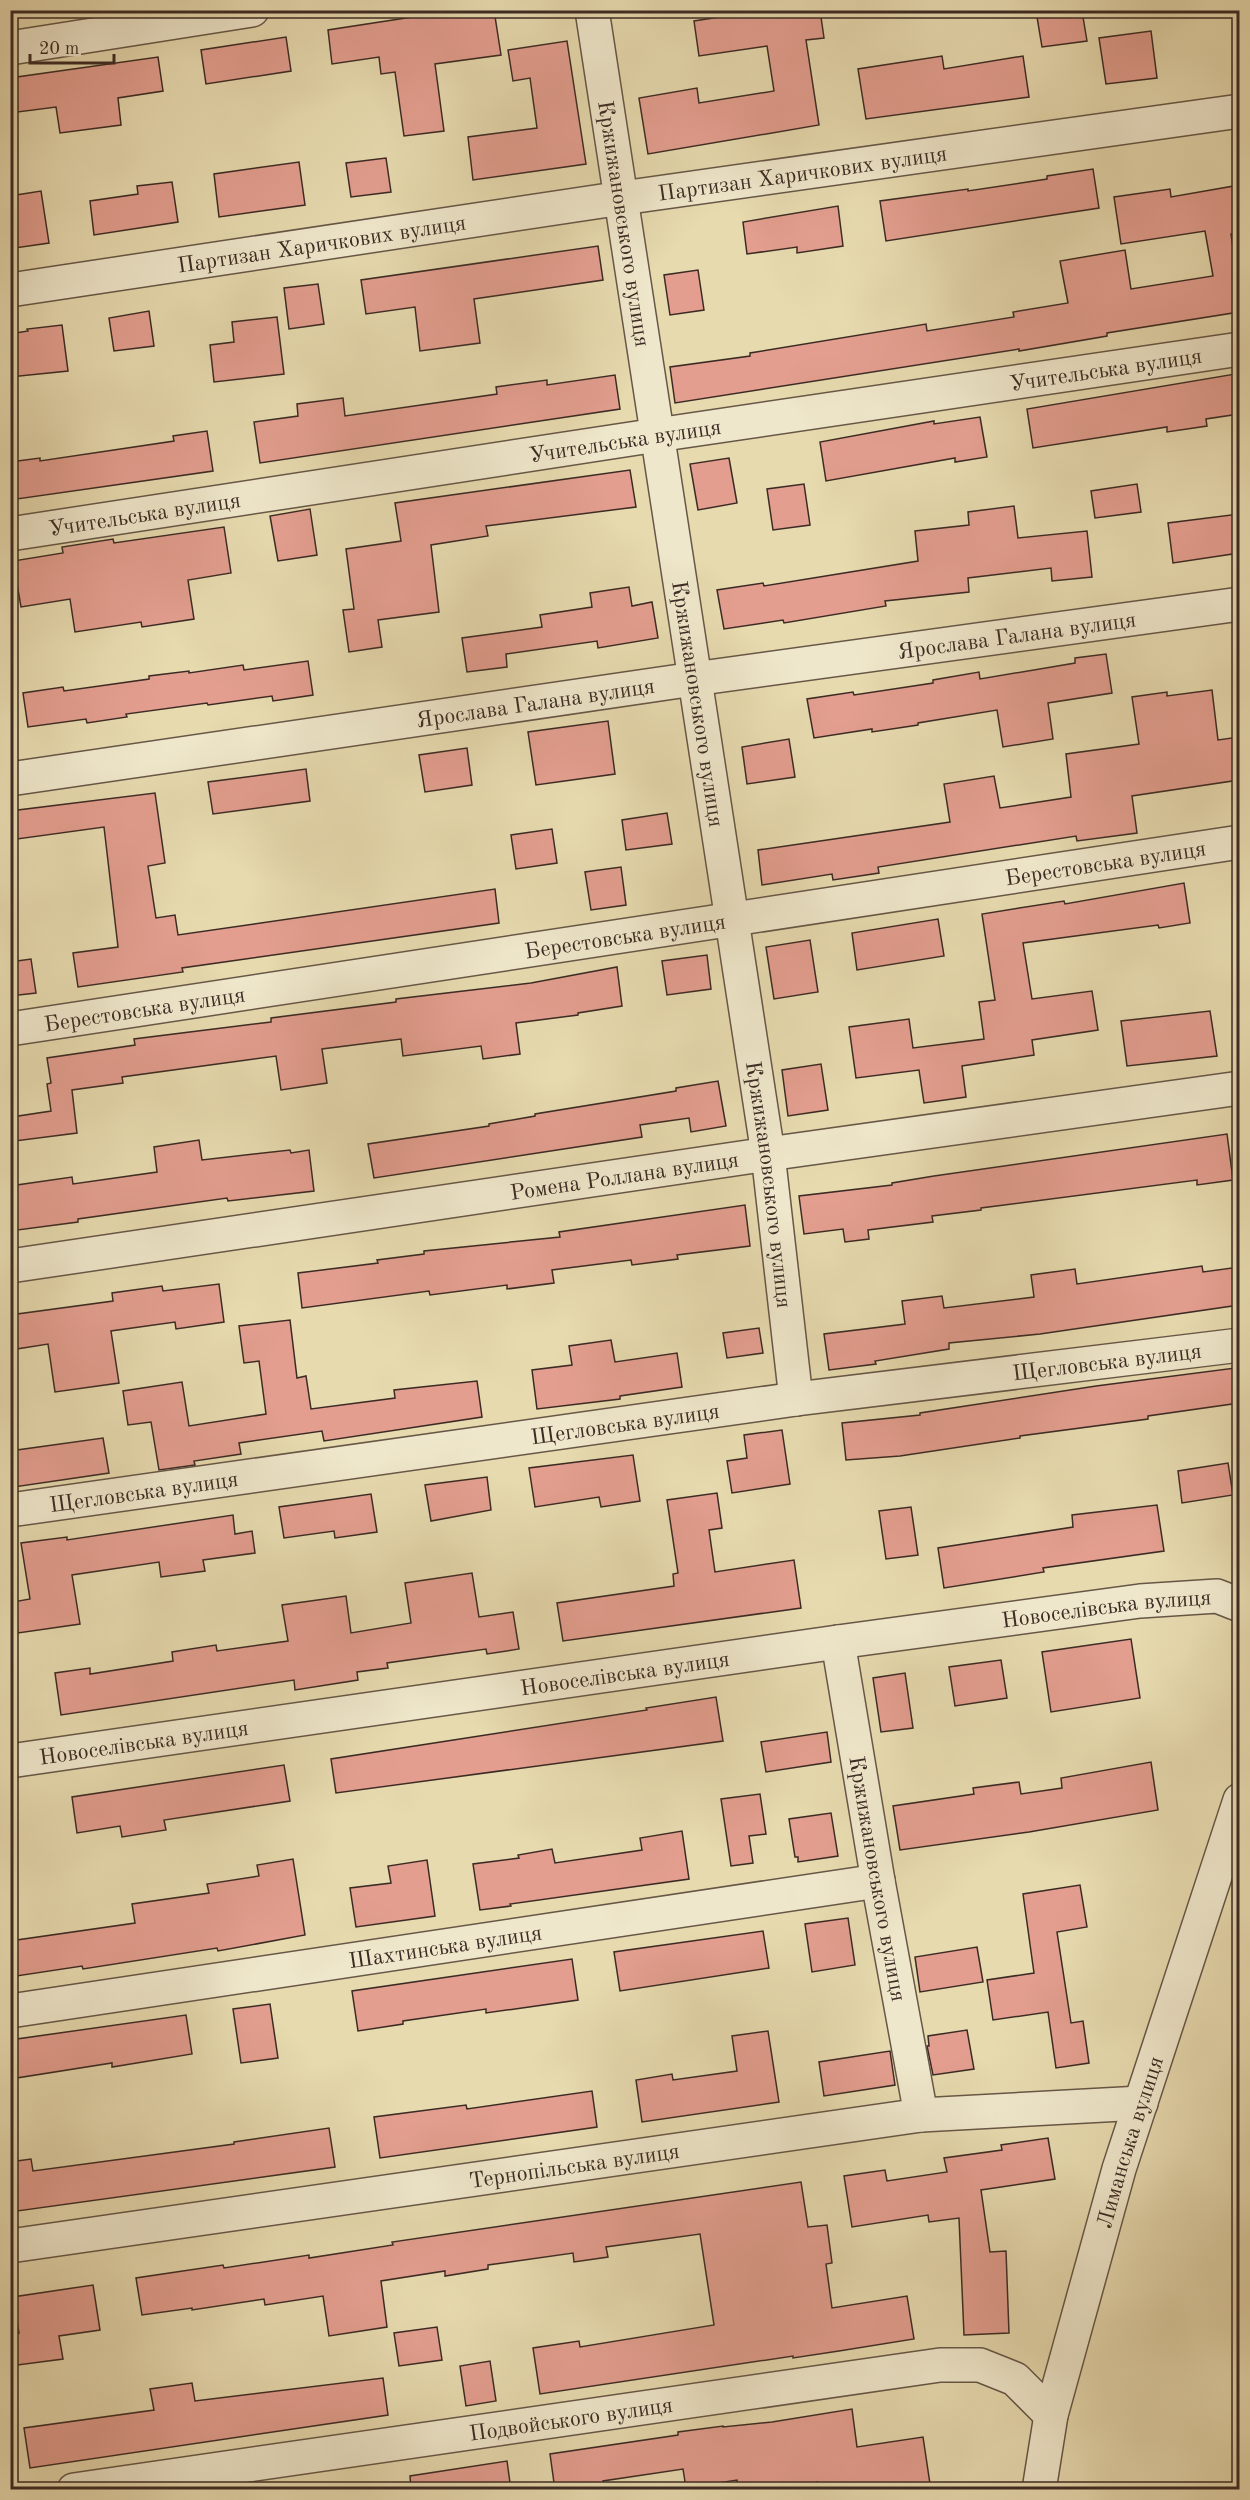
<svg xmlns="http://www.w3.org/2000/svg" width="1250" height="2500" font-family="'Old Standard TT',serif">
<rect width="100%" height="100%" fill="#e7daaf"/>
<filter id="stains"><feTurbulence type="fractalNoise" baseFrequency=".00333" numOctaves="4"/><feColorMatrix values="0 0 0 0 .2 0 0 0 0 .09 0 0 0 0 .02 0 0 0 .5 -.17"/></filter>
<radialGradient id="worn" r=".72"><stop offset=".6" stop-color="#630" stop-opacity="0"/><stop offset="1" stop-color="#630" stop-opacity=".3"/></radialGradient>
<!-- building -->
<g fill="#e39e8f" stroke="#3c2b24" stroke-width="1.5">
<path d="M 458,10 L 494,10 L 501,55 L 435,64 L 444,131 L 404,136 L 395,72 L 381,74 L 379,57 L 332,64 L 328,30 Z"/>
<path d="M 766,10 L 820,10 L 824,38 L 806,40 L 819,125 L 648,154 L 639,98 L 697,88 L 699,103 L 774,91 L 767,46 L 699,56 L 694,21 Z"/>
<path d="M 1082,11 L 1087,41 L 1042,47 L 1037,17 Z"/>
<path d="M 1151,31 L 1157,78 L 1106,84 L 1099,38 Z"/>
<path d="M 286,37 L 291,71 L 206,84 L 201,50 Z"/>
<path d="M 567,41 L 586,164 L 473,180 L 468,137 L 537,128 L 530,78 L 513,81 L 508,50 Z"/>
<path d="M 942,56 L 944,69 L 1023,56 L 1029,97 L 866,119 L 858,69 Z"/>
<path d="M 158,57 L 163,91 L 118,98 L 121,125 L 60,133 L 56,107 L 10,113 L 10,78 Z"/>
<path d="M 386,158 L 391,192 L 351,197 L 346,163 Z"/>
<path d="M 299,162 L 305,205 L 219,217 L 214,174 Z"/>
<path d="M 1093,169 L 1099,208 L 886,241 L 880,201 L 968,189 L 968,191 L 1047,179 L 1047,176 Z"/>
<path d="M 172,182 L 178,222 L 94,235 L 90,201 L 138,194 L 137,186 Z"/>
<path d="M 1234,186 L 1239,232 L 1231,234 L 1239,290 L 1239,312 L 1107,333 L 1107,336 L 1019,351 L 1019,349 L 675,403 L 670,367 L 750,356 L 750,353 L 926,324 L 927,331 L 1014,317 L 1013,312 L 1068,303 L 1060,261 L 1125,250 L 1131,289 L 1213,276 L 1205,231 L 1121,244 L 1114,197 L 1170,189 L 1171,197 Z"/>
<path d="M 41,191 L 49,243 L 15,248 L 10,222 L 10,196 Z"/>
<path d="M 838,206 L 843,246 L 797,253 L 797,247 L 747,254 L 743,222 Z"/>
<path d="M 598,246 L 603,280 L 474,299 L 480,343 L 420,351 L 415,307 L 366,314 L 361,280 Z"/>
<path d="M 698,270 L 704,310 L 670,315 L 664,275 Z"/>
<path d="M 318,284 L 324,324 L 289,329 L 284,288 Z"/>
<path d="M 149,311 L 154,346 L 114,351 L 109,318 Z"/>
<path d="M 277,317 L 284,374 L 214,382 L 210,345 L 234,342 L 232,322 Z"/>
<path d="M 62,325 L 68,371 L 10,377 L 10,334 L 28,331 L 27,329 Z"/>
<path d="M 1235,374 L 1239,414 L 1206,419 L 1207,426 L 1167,432 L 1167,427 L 1033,448 L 1027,409 Z"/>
<path d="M 615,375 L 620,409 L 260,463 L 254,422 L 298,416 L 297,404 L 343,398 L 345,416 L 497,394 L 496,387 L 547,380 L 547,385 Z"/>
<path d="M 980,417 L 987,457 L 955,462 L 955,458 L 826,481 L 820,442 L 934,421 L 934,424 Z"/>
<path d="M 207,431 L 213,471 L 10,500 L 10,462 L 40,458 L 40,461 L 174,441 L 173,436 Z"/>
<path d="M 729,458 L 737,503 L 698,510 L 690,464 Z"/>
<path d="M 630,470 L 636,507 L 486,526 L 488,536 L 431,545 L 439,612 L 378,620 L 382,647 L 349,652 L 343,610 L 354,609 L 346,549 L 401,541 L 395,503 Z"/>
<path d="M 804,484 L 810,525 L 773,530 L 767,489 Z"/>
<path d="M 1137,484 L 1141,512 L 1095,518 L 1091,491 Z"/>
<path d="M 1014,506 L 1018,538 L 1087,531 L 1092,577 L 1052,581 L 1051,568 L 968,578 L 969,592 L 885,601 L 886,606 L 784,623 L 783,620 L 724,629 L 717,590 L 763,583 L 764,586 L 918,561 L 915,531 L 969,525 L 968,512 Z"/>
<path d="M 310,509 L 317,555 L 278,561 L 270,516 Z"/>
<path d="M 1239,514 L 1239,553 L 1173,563 L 1168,523 Z"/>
<path d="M 224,527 L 231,573 L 188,580 L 194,619 L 142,627 L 141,622 L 75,632 L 70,599 L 21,607 L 13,561 L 63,553 L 62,547 L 113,539 L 114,543 Z"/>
<path d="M 629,587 L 632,606 L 652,602 L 658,638 L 598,648 L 597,641 L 506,654 L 507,667 L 467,672 L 462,638 L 542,627 L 540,615 L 592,607 L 590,593 Z"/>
<path d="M 1106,654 L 1112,693 L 1048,703 L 1053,739 L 1003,747 L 997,710 L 918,723 L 918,725 L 872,732 L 872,729 L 814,738 L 807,699 L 853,692 L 854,695 L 933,683 L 933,680 L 979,672 L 980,679 L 1075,663 L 1075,658 Z"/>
<path d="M 308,661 L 313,695 L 273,701 L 272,696 L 208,705 L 207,703 L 126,714 L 127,717 L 87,723 L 86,719 L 28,727 L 23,693 L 63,687 L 64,691 L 149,679 L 149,676 L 189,671 L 189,673 L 243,665 L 244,670 Z"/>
<path d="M 1212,690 L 1218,740 L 1239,737 L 1239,780 L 1132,796 L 1137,833 L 1077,841 L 1076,836 L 878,867 L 879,873 L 833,880 L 832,874 L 762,885 L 758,850 L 950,822 L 944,784 L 994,776 L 1000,808 L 1071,797 L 1066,754 L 1139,744 L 1132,697 L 1167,692 L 1167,696 Z"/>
<path d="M 608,721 L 615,774 L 536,785 L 528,732 Z"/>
<path d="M 789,739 L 795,777 L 747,784 L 742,747 Z"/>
<path d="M 467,748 L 472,785 L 425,792 L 419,755 Z"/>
<path d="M 306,769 L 310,801 L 213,814 L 208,782 Z"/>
<path d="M 155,793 L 165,863 L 148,866 L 156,918 L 175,915 L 178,935 L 495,889 L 499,923 L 182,968 L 183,972 L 78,987 L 73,953 L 118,947 L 104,827 L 10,840 L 10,811 Z"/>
<path d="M 667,813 L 672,844 L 626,850 L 622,820 Z"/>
<path d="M 552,829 L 557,863 L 516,869 L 511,835 Z"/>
<path d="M 621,867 L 626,905 L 591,910 L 585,872 Z"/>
<path d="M 1184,883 L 1190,923 L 1159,928 L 1158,925 L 1023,943 L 1032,999 L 1092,991 L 1098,1030 L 1032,1040 L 1034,1055 L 962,1066 L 966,1097 L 924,1103 L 919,1070 L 856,1078 L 849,1027 L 909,1019 L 913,1048 L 984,1039 L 979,1002 L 995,1000 L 982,914 L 1064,901 L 1065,904 Z"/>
<path d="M 938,919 L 944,956 L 857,970 L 852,933 Z"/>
<path d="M 810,940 L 818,992 L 774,999 L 766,947 Z"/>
<path d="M 707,955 L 711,989 L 667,995 L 662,961 Z"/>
<path d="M 31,959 L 36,993 L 10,996 L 10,962 Z"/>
<path d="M 617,967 L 622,1006 L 578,1013 L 578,1015 L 516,1023 L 520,1054 L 483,1059 L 481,1046 L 403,1056 L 401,1039 L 322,1049 L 327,1083 L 281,1090 L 276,1056 L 122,1077 L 123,1083 L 72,1090 L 77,1133 L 15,1141 L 12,1117 L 51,1111 L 47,1084 L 51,1083 L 47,1058 L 135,1045 L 134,1039 L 271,1022 L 271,1018 L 396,1002 L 396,999 L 531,983 Z"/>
<path d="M 1210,1011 L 1217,1056 L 1127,1066 L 1121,1021 Z"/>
<path d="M 821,1064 L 828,1110 L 788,1116 L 782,1070 Z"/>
<path d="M 718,1081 L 726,1126 L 691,1132 L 689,1118 L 640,1125 L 642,1137 L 374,1178 L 368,1144 L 489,1126 L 489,1124 L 535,1116 L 535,1114 L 676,1091 L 676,1088 Z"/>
<path d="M 1227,1134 L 1233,1180 L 1197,1185 L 1197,1180 L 981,1208 L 981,1210 L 932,1216 L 933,1222 L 868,1230 L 869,1239 L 845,1242 L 843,1229 L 804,1234 L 799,1196 L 892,1185 L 892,1183 L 934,1176 Z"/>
<path d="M 199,1140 L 202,1160 L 290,1150 L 291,1153 L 309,1150 L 314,1191 L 228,1201 L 227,1198 L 78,1219 L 78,1222 L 10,1231 L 10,1186 L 72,1177 L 73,1184 L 157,1172 L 154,1147 Z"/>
<path d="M 745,1205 L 750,1246 L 677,1255 L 678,1259 L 632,1265 L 631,1260 L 552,1270 L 554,1283 L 507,1289 L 507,1285 L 430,1295 L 429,1291 L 302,1308 L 298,1273 L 378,1263 L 377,1260 L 424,1254 L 424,1251 L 560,1237 L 559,1232 Z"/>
<path d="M 1202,1266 L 1203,1272 L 1239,1267 L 1239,1305 L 1040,1334 L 949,1343 L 949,1349 L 875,1361 L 876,1364 L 829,1370 L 824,1334 L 905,1324 L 902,1301 L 942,1296 L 944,1308 L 1034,1297 L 1031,1275 L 1075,1269 L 1077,1284 Z"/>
<path d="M 219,1284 L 224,1322 L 176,1329 L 175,1322 L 111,1331 L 119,1383 L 55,1392 L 48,1344 L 10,1350 L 10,1315 L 113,1301 L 112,1293 L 162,1286 L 163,1291 Z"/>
<path d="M 290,1320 L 297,1378 L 306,1376 L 311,1409 L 395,1398 L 394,1390 L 477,1381 L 482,1417 L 324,1441 L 322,1431 L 239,1443 L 241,1454 L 194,1461 L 195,1465 L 159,1470 L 151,1422 L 128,1425 L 123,1391 L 182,1382 L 189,1426 L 266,1414 L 259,1361 L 244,1363 L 239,1326 Z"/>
<path d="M 759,1328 L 763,1353 L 727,1358 L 723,1333 Z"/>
<path d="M 611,1340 L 615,1362 L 677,1353 L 682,1387 L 620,1396 L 620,1399 L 537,1409 L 532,1370 L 572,1365 L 569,1346 Z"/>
<path d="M 1235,1368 L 1239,1403 L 1148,1416 L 1148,1419 L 1020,1436 L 1020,1438 L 900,1456 L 846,1460 L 842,1423 L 920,1415 L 920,1413 L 1096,1386 Z"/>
<path d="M 782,1430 L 790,1484 L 732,1493 L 727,1461 L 747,1458 L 744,1435 Z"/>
<path d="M 103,1438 L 109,1473 L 14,1487 L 10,1451 Z"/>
<path d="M 633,1455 L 640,1501 L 601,1507 L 599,1497 L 535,1507 L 529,1468 Z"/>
<path d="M 1228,1463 L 1233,1495 L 1182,1503 L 1178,1471 Z"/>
<path d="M 487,1477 L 491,1510 L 431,1521 L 425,1485 Z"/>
<path d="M 717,1493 L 722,1528 L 709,1530 L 715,1572 L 794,1560 L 801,1608 L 563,1641 L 557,1603 L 674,1586 L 673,1574 L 678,1573 L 667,1500 Z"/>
<path d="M 371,1494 L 377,1532 L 335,1538 L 334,1531 L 284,1538 L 279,1507 Z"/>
<path d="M 1157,1505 L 1164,1551 L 1043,1568 L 1044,1572 L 944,1588 L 938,1548 L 1073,1527 L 1072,1515 Z"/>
<path d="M 911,1507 L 918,1555 L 886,1559 L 879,1511 Z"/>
<path d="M 233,1515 L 235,1534 L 252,1531 L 255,1553 L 203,1560 L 205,1571 L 161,1577 L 159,1562 L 72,1575 L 80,1624 L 18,1633 L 13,1602 L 30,1599 L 21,1543 L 67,1537 L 67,1540 Z"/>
<path d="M 472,1573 L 479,1617 L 513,1612 L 519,1649 L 487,1654 L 486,1649 L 387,1663 L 388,1668 L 357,1672 L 358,1680 L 295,1690 L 294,1680 L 61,1715 L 55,1673 L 90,1668 L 90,1674 L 173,1661 L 172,1652 L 216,1645 L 217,1651 L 288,1641 L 282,1605 L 346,1596 L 351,1633 L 411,1623 L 405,1583 Z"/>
<path d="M 1131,1639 L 1140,1698 L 1051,1712 L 1042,1652 Z"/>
<path d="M 1001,1660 L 1007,1698 L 955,1706 L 949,1667 Z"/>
<path d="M 905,1673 L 913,1728 L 881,1732 L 873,1678 Z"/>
<path d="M 716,1697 L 723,1741 L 336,1793 L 331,1759 L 647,1710 L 646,1708 Z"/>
<path d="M 827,1732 L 831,1762 L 766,1772 L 761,1742 Z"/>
<path d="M 1151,1762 L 1158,1810 L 1029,1832 L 900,1850 L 893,1806 L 974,1794 L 973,1788 L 1019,1782 L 1021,1794 L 1062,1788 L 1061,1778 Z"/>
<path d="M 284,1765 L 290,1801 L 164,1820 L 166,1830 L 122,1837 L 120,1826 L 77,1833 L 72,1797 Z"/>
<path d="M 760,1794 L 766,1834 L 749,1836 L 753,1863 L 731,1866 L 721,1799 Z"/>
<path d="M 831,1813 L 838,1856 L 798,1862 L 798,1857 L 795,1857 L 789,1819 Z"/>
<path d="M 682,1831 L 689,1879 L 510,1904 L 511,1906 L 480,1910 L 473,1864 L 519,1858 L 518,1855 L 552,1849 L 555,1863 L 642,1850 L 640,1838 Z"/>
<path d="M 293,1859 L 305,1935 L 218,1951 L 217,1948 L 83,1969 L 82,1966 L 10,1977 L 10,1941 L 135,1923 L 132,1904 L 209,1893 L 207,1884 L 259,1876 L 257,1865 Z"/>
<path d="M 427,1860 L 435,1916 L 356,1927 L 350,1888 L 391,1883 L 388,1866 Z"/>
<path d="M 1080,1885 L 1087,1927 L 1057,1932 L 1071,2023 L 1083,2021 L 1089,2063 L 1056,2068 L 1048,2012 L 993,2020 L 987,1980 L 1034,1973 L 1023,1894 Z"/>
<path d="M 848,1918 L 855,1965 L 812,1972 L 805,1924 Z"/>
<path d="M 763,1931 L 769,1968 L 620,1991 L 614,1952 Z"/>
<path d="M 977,1947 L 983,1982 L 920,1992 L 915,1957 Z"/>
<path d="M 572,1959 L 578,2000 L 486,2013 L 486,2009 L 403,2021 L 403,2024 L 358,2031 L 352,1991 Z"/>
<path d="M 270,2004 L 278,2058 L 241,2063 L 233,2009 Z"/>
<path d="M 186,2015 L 192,2054 L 112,2067 L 112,2063 L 10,2079 L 10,2040 Z"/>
<path d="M 967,2030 L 974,2069 L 933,2075 L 927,2046 L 929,2046 L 928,2036 Z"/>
<path d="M 768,2031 L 779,2102 L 642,2122 L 636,2080 L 672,2074 L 673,2080 L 737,2071 L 732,2036 Z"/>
<path d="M 890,2051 L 895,2085 L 824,2096 L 819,2062 Z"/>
<path d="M 592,2091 L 597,2127 L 380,2158 L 374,2117 L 466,2105 L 467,2109 Z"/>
<path d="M 329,2128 L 335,2167 L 10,2212 L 10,2162 L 31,2159 L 33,2171 L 234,2144 L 234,2142 Z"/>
<path d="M 1048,2138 L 1055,2179 L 981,2190 L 990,2252 L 1006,2251 L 1009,2333 L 964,2335 L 959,2218 L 929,2222 L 928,2215 L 852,2227 L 844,2176 L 885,2170 L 887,2181 L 947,2172 L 944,2158 L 1002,2150 L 1001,2145 Z"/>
<path d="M 801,2182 L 808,2227 L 827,2225 L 832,2263 L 826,2264 L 832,2308 L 907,2296 L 914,2339 L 839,2351 L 793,2358 L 793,2356 L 540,2394 L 533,2348 L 579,2341 L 580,2347 L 714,2325 L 700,2234 L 606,2247 L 608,2257 L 574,2262 L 573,2253 L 488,2265 L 488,2269 L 445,2276 L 445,2271 L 381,2281 L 387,2327 L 329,2336 L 323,2296 L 265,2305 L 264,2299 L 192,2310 L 192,2308 L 142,2315 L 136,2278 L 223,2265 L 224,2268 L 309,2255 L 309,2258 L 393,2245 L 392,2242 Z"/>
<path d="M 93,2285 L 100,2330 L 59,2336 L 63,2359 L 10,2366 L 10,2334 L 19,2333 L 13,2297 Z"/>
<path d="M 437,2327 L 442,2360 L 399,2366 L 394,2333 Z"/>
<path d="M 490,2361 L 496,2401 L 466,2406 L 460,2366 Z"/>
<path d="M 383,2378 L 388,2415 L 30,2468 L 24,2428 L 154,2410 L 150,2389 L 192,2383 L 195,2401 Z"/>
<path d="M 852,2409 L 857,2447 L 923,2437 L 930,2484 L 894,2490 L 819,2490 L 818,2482 L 768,2490 L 738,2490 L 737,2480 L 686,2488 L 683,2469 L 603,2481 L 604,2490 L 555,2490 L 550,2454 L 678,2435 L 678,2432 L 723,2426 L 723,2427 L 772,2422 Z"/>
<path d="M 507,2461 L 511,2490 L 411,2490 L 410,2476 Z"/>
</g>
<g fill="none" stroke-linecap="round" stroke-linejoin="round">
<defs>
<g id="minor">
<path id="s1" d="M 592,10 L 768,1154 L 796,1399"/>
<path d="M 10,48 L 252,10"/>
<path id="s2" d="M 10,290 L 622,198 L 1240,111"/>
<path id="s3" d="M 10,534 L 657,435 L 1240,349"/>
<path id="s4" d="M 10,779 L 694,679 L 1240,604"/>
<path id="s5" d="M 10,1029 L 1240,842"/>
<path id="s6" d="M 10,1266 L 768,1154 L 1240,1088"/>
<path id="s7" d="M 10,1510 L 796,1399 L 1240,1345"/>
<path id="s8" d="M 838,1642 L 878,1881 L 921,2115"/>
<path id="s9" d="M 10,1761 L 838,1642 L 1140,1601 L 1217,1596 L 1240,1605"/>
<path id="s10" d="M 10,2011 L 878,1881"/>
<path id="s11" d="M 10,2246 L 921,2115 L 1141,2103"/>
<path id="s12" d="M 74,2490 L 940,2365 L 980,2365 L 1015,2379 L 1051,2415"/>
<path id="s13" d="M 1039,2490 L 1051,2415 L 1119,2169 L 1240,1800"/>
</g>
</defs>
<!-- minor casing -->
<use href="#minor" stroke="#675747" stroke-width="36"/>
<!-- minor -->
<use href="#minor" stroke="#efe7cb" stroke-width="33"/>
</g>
<g text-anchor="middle" stroke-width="4.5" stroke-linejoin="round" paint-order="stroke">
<!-- street labels -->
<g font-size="22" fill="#3c2b24" stroke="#efe7cb">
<text dy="8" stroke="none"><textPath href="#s2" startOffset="801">Партизан Харичкових вулиця</textPath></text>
<text dy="8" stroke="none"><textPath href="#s1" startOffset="216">Кржижановського вулиця</textPath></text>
<text dy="8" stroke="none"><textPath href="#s2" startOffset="315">Партизан Харичкових вулиця</textPath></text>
<text dy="8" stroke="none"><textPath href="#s3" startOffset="1108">Учительська вулиця</textPath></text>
<text dy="8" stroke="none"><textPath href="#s3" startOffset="622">Учительська вулиця</textPath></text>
<text dy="8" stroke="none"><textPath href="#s3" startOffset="136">Учительська вулиця</textPath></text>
<text dy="8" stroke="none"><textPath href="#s4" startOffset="1017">Ярослава Галана вулиця</textPath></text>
<text dy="8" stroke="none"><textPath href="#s4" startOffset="531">Ярослава Галана вулиця</textPath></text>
<text dy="8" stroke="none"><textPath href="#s1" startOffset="702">Кржижановського вулиця</textPath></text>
<text dy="8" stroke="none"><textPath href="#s5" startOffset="1108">Берестовська вулиця</textPath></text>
<text dy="8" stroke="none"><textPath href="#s5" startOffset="622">Берестовська вулиця</textPath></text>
<text dy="8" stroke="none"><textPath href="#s5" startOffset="136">Берестовська вулиця</textPath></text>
<text dy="8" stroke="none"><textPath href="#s6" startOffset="621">Ромена Роллана вулиця</textPath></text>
<text dy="8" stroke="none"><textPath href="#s1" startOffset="1188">Кржижановського вулиця</textPath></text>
<text dy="8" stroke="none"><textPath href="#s7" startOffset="1107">Щегловська вулиця</textPath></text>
<text dy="8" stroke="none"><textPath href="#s7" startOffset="621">Щегловська вулиця</textPath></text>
<text dy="8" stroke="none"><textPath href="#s7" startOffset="135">Щегловська вулиця</textPath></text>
<text dy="8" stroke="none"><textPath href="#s9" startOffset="1107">Новоселівська вулиця</textPath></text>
<text dy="8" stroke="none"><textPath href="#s9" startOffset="621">Новоселівська вулиця</textPath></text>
<text dy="8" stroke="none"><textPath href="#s9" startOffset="135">Новоселівська вулиця</textPath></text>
<text dy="8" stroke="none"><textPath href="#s8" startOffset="240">Кржижановського вулиця</textPath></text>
<text dy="8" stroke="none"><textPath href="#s10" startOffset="440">Шахтинська вулиця</textPath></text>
<text dy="8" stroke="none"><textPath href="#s13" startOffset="360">Лиманська вулиця</textPath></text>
<text dy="8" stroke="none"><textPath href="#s11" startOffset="570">Тернопільська вулиця</textPath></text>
<text dy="8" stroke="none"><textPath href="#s12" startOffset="502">Подвойського вулиця</textPath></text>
</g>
</g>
<!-- margin -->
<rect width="1250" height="2500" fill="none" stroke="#e7daaf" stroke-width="36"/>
<rect x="12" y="12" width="1226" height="2476" fill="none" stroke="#3c2b24" stroke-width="3"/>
<rect x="18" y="18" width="1214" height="2464" fill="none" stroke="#3c2b24" stroke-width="1.5"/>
<!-- scale -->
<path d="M30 54v9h84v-9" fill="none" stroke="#3c2b24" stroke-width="3"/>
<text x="39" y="54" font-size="18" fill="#3c2b24" stroke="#efe7cb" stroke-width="4.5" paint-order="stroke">20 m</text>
<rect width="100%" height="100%" filter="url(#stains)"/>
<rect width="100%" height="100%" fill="url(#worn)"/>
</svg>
